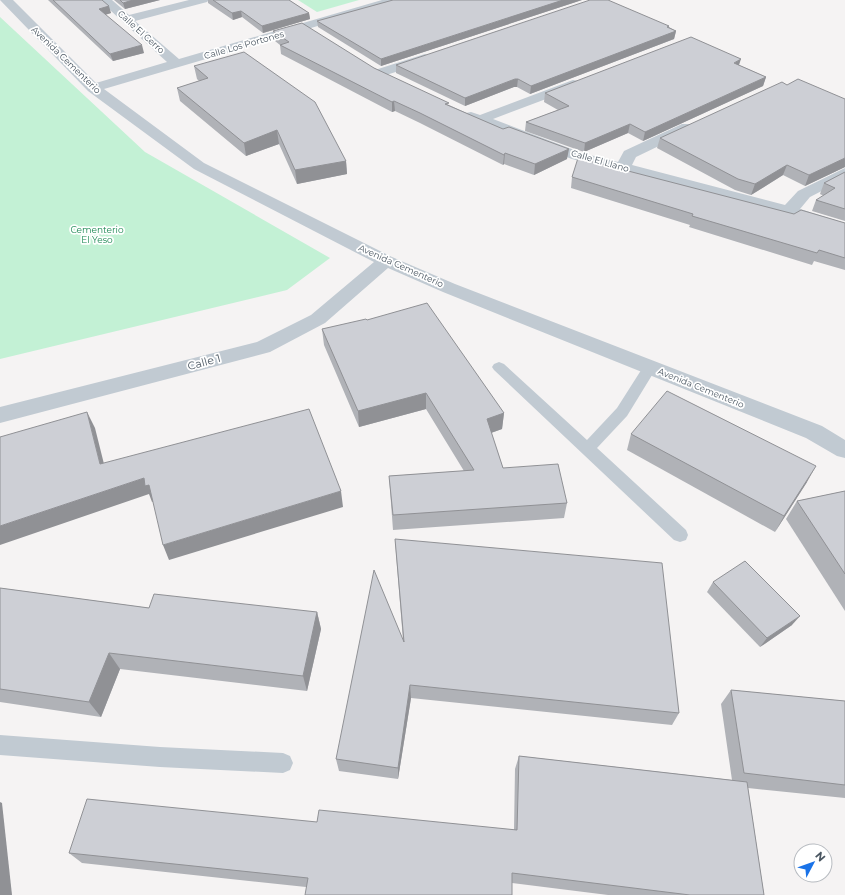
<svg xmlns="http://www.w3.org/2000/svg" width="845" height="895" font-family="Montserrat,sans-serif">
<rect width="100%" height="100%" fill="#f5f3f3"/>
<!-- green -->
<g fill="#c3f1d5">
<path d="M 298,0 L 359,0 L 317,12 Z"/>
<path d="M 0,17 L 145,152 L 330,258 L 287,290 L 0,359 Z"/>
</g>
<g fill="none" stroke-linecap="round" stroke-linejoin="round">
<!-- service -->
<g fill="#c1cad2" fill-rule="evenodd">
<path d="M 499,362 L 504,364 L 587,440 L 617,408 L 645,364 L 650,362 L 655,364 L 657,367 L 627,416 L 597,448 L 686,530 L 688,535 L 686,540 L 680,542 L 674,540 L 494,370 L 492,367 L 494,364 Z"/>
<path d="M 0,735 L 160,747 L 283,753 L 290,756 L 293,763 L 290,770 L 283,773 L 160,767 L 0,755 Z"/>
</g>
<!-- minor -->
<g fill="#c1cad2" fill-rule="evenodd">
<path d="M 0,0 L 13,0 L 96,83 L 167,62 L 99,0 L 112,0 L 129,15 L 189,0 L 209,0 L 207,2 L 135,21 L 179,59 L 382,0 L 401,0 L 399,2 L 104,89 L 204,163 L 392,257 L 455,284 L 822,426 L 845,440 L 845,458 L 837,456 L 806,438 L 443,292 L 388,268 L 325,323 L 270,352 L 0,423 L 0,407 L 257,342 L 311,315 L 374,262 L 194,169 L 88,91 Z"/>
<path d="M 425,54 L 432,58 L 430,61 L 380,77 L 375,76 L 373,73 L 375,70 Z"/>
<path d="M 573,80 L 578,81 L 580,84 L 578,87 L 493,119 L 582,153 L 618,162 L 624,151 L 682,124 L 692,124 L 694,127 L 692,130 L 636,157 L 632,165 L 785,205 L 798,191 L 845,168 L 845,179 L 810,197 L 800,209 L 845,223 L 845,234 L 783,215 L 572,159 L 474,123 L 464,116 L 466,113 L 471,112 L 480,115 Z"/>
</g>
</g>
<!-- wall -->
<g fill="#b0b2b7">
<path d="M 48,0 L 102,0 L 111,13 L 105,15 L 144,53 L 113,61 Z"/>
<path d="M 114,0 L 160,0 L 125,9 Z"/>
<path d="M 208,0 L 289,0 L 309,13 L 310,19 L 263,33 L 242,17 L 233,20 L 208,3 Z"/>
<path d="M 393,0 L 582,0 L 381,66 L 318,27 L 317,21 Z"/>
<path d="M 669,26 L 669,27 L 676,31 L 674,39 L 530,94 L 517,87 L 514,87 L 465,106 L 396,73 L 396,65 Z"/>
<path d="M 273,31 L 374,68 L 449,105 L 567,159 L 534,175 L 504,164 L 503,165 L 420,123 L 395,111 L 392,112 L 281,54 L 280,45 L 275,41 Z"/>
<path d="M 739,65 L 766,77 L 763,86 L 643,141 L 628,133 L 584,152 L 525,131 L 526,122 L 558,110 L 544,102 L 545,93 Z"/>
<path d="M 194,66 L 346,161 L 347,174 L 297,184 L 279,144 L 246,156 L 180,101 L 177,88 L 199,81 L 197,79 Z"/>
<path d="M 787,85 L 845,99 L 845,167 L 805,186 L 783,175 L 751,195 L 735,190 L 657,148 L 660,138 Z"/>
<path d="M 845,172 L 845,221 L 812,211 L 816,200 L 824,196 L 820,194 L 824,183 Z"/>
<path d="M 572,177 L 845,223 L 845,270 L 814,261 L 812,265 L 689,227 L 690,225 L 571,188 Z"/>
<path d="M 367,320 L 504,413 L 502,429 L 491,433 L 503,468 L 567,503 L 564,518 L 393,530 L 389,476 L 464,471 L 426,409 L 359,427 L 324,345 L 322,329 Z"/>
<path d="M 631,434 L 807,482 L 775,532 L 627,450 Z"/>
<path d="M 845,491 L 845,611 L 786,519 L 797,501 Z"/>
<path d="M 395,539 L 679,713 L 672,725 L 411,698 L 398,779 L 339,771 L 336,759 L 403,640 L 396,554 Z"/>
<path d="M 713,582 L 792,625 L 760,647 L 707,592 Z"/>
<path d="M 0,588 L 149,608 L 317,612 L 321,629 L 307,691 L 120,669 L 101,717 L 0,702 Z"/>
<path d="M 731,690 L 845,701 L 845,798 L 748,788 L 764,895 L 608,895 L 512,883 L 306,887 L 82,863 L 69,853 L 317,822 L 514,830 L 515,769 L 519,756 L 732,780 L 721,704 Z"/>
</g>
<!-- shaded-wall -->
<g fill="#909195">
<path d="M 133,0 L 160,0 L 125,9 L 123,3 Z"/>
<path d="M 563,0 L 582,0 L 381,66 L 381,59 Z"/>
<path d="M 109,6 L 111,13 L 101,16 L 99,9 Z"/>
<path d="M 241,11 L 242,17 L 233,20 L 232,13 Z"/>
<path d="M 309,13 L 310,19 L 263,33 L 262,26 Z"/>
<path d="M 676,31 L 674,39 L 530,94 L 531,86 Z"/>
<path d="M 142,45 L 144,53 L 113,61 L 110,54 Z"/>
<path d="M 741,59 L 738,68 L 734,63 Z"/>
<path d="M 766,77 L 763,86 L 643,141 L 645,132 Z"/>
<path d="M 515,79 L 518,79 L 517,87 L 514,87 L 465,106 L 465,98 Z"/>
<path d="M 394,101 L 395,111 L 392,112 L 392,102 Z"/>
<path d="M 630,124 L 628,133 L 584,152 L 585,143 Z"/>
<path d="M 277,130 L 279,144 L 246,156 L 244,143 Z"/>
<path d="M 569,149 L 567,159 L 534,175 L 535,164 Z"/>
<path d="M 505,153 L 504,164 L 503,165 L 504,155 Z"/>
<path d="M 845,158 L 845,167 L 805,186 L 809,175 Z"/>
<path d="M 346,161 L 347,174 L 297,184 L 295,170 Z"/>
<path d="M 787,165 L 783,175 L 751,195 L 755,184 Z"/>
<path d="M 426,393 L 426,409 L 359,427 L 358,411 Z"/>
<path d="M 87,412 L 95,428 L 108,480 L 100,464 Z"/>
<path d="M 504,413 L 502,429 L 485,435 L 487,419 Z"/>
<path d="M 816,466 L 807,482 L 775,532 L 784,516 Z"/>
<path d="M 144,478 L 149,485 L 156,501 L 152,502 L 149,494 L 0,545 L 0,526 Z"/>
<path d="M 341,491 L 343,507 L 169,560 L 163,545 Z"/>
<path d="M 317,612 L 321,629 L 307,691 L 303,676 Z"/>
<path d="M 800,616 L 792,625 L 760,647 L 767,638 Z"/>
<path d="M 109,653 L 120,669 L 101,717 L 89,702 Z"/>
<path d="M 410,685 L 411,698 L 398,779 L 398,768 Z"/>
<path d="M 0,802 L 2,803 L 12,895 L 0,895 Z"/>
</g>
<!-- building -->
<g fill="#cdcfd5" stroke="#909195">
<path d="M 53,0 L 102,0 L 109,6 L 99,9 L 142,45 L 110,54 Z"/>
<path d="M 120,0 L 133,0 L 123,3 Z"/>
<path d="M 213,0 L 289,0 L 309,13 L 262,26 L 241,11 L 232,13 Z"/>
<path d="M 393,0 L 563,0 L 381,59 L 317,21 Z"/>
<path d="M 590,0 L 608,0 L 669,26 L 667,27 L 676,31 L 531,86 L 518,79 L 515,79 L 465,98 L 396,65 Z"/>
<path d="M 302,23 L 374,68 L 449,103 L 445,104 L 503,129 L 509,127 L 569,149 L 535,164 L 505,153 L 504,155 L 420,113 L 394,101 L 392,102 L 280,45 L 289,42 L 273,31 Z"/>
<path d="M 691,37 L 741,59 L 734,63 L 766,77 L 645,132 L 630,124 L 585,143 L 526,122 L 569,106 L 545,93 Z"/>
<path d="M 244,52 L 315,102 L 346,161 L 295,170 L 277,130 L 244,143 L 177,88 L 208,78 L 194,66 Z"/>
<path d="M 798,79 L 845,99 L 845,158 L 809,175 L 787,165 L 755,184 L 738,179 L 660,138 L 782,82 L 787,85 Z"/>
<path d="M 578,158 L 794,214 L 801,210 L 845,223 L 845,258 L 819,250 L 817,253 L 692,216 L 693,214 L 572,177 Z"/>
<path d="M 845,172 L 845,209 L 816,200 L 835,188 L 824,183 Z"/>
<path d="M 427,303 L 504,413 L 487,419 L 503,468 L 558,464 L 567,503 L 393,515 L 389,476 L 474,470 L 426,393 L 358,411 L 322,329 L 366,319 L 367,320 Z"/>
<path d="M 667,391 L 816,466 L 784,516 L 631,434 Z"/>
<path d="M 309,409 L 341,491 L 163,545 L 149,485 L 145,486 L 144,478 L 0,526 L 0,437 L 87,412 L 100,464 Z"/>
<path d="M 845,491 L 845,574 L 797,501 Z"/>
<path d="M 395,539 L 662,563 L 679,713 L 410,685 L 398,768 L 336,759 L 374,570 L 404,642 Z"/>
<path d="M 745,561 L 800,616 L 767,638 L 713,582 Z"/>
<path d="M 0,588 L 149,608 L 154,594 L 317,612 L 303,676 L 109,653 L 89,702 L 0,689 Z"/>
<path d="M 731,690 L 845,701 L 845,785 L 744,773 Z"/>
<path d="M 519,756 L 747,782 L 764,895 L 690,895 L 512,873 L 512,895 L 305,895 L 308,878 L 69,853 L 87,799 L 317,822 L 319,810 L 517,830 Z"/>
</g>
<g text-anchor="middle" stroke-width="3.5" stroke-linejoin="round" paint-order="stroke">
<!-- far-street labels -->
<g font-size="9" fill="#4a5661" stroke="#fff">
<text transform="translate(141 32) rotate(42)" y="3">Calle El Cerro</text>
<text transform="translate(244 45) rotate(-16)" y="3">Calle Los Portones</text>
<text transform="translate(66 60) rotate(44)" y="3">Avenida Cementerio</text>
<text transform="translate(600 161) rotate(16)" y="3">Calle El Llano</text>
<text transform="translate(401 266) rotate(24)" y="3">Avenida Cementerio</text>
<text transform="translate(701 388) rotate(22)" y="3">Avenida Cementerio</text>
</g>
<!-- far-park labels -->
<g font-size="9" fill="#17864f" stroke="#fff">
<text x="97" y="233">Cementerio<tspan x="97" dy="10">El Yeso</tspan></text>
</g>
<!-- street labels -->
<g font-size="11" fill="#4a5661" stroke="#fff">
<text transform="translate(204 362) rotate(-15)" y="4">Calle 1</text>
</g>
</g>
<!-- north arrow -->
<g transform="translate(813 863) rotate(49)"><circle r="19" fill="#ffffff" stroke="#b7bbc0"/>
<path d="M0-3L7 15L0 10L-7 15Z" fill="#1a73e8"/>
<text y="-6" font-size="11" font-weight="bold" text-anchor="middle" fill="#4a5661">N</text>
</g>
</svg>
